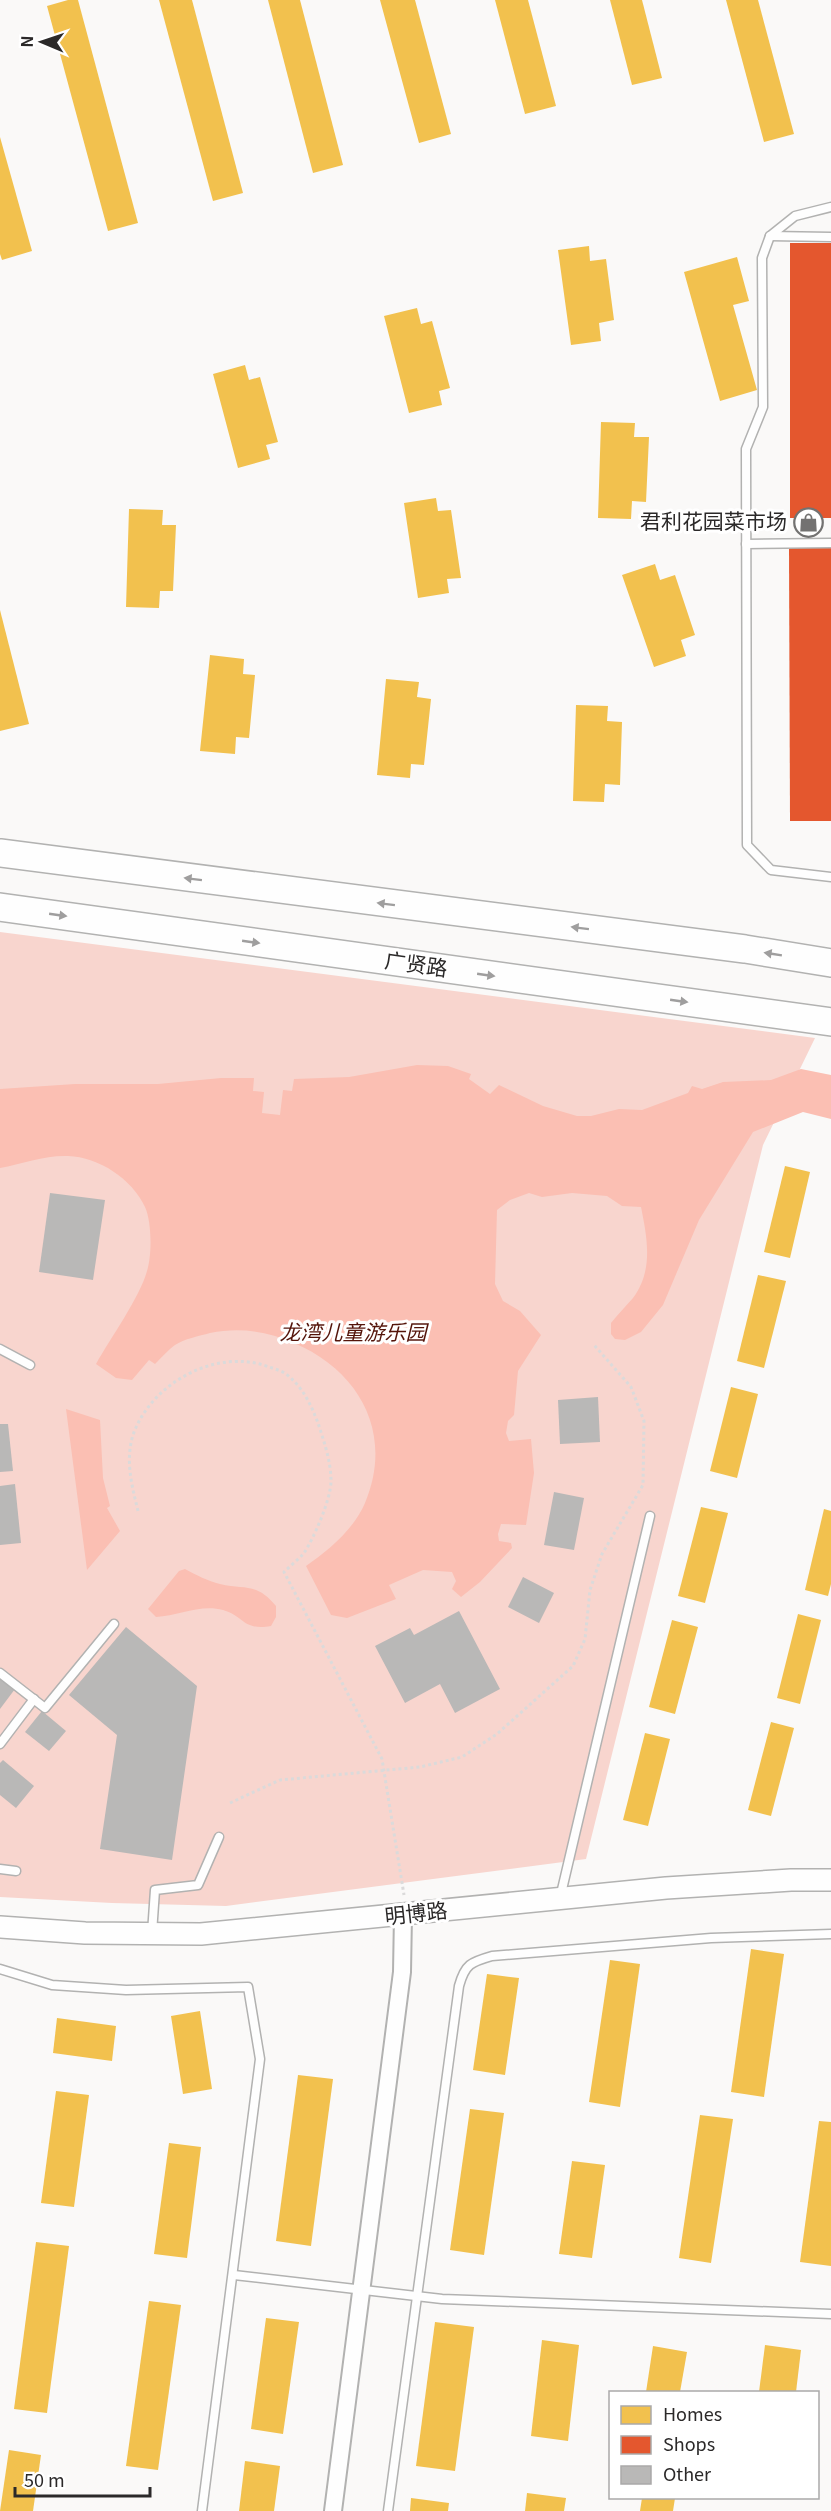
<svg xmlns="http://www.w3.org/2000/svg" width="831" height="2511" font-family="Georgia,'Noto Sans SC',serif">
<rect width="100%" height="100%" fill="#faf9f8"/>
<!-- green -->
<path fill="#f8d5ce" d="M 0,932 L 815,1038 L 763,1145 L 586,1859 L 226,1906 L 112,1903 L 0,1897 Z"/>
<!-- water -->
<g fill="#fbbfb3">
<path d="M 417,1065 L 448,1066 L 471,1074 L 469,1079 L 490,1094 L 499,1085 L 543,1106 L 577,1116 L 591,1116 L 619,1109 L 642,1110 L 688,1093 L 692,1086 L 702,1089 L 723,1082 L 771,1080 L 801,1069 L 831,1075 L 831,1119 L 803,1112 L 753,1132 L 699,1220 L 663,1305 L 641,1332 L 625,1340 L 615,1339 L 611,1334 L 611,1323 C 618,1314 626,1306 633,1298 C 654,1270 647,1237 641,1207 L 622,1206 L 607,1196 L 572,1193 L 542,1197 L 529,1193 L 510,1200 L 497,1210 L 495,1284 L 503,1301 L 520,1311 L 541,1335 L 518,1371 L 514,1415 L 508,1421 L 506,1433 L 509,1441 L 531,1439 L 534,1473 L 526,1525 L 501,1524 L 498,1534 L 499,1541 L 511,1543 L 512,1548 L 480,1582 L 461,1597 L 452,1589 L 456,1581 L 452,1572 L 423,1570 L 389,1585 L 396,1599 L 347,1618 L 331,1615 L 306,1566 C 329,1550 354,1529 365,1503 C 394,1434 360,1371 294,1343 C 267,1331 239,1327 210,1333 C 199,1336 184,1339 175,1345 C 168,1350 161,1358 155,1364 L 149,1360 L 132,1380 L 116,1378 L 96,1364 C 110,1339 140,1297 147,1271 C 152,1256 152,1222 145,1207 C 132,1179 99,1157 68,1156 C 46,1155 22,1164 0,1168 L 0,1089 L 75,1084 L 158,1084 L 221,1078 L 254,1078 L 253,1091 L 264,1092 L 262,1113 L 280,1115 L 283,1090 L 292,1091 L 294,1079 L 349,1077 Z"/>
<path d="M 66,1409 L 100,1420 L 103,1478 L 110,1506 L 107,1508 L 120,1531 L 87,1570 Z"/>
<path d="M 185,1569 C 196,1575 208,1581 220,1584 C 245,1590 256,1582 276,1606 L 276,1617 L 271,1626 C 243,1631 244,1616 223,1610 C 200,1604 179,1616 156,1617 L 148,1609 L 179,1571 Z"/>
</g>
<!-- homes -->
<g fill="#f2c14e">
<path d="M 68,0 L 78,0 L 138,223 L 108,231 L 47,6 Z"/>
<path d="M 159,0 L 192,0 L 243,193 L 213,201 Z"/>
<path d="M 268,0 L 300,0 L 343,165 L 313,173 Z"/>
<path d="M 380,0 L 415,0 L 451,134 L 419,143 Z"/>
<path d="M 495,0 L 528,0 L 556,106 L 525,114 Z"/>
<path d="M 610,0 L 642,0 L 662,78 L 632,85 Z"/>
<path d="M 726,0 L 758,0 L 794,134 L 764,142 Z"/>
<path d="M 0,137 L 32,251 L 2,260 L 0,254 Z"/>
<path d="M 589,246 L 590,261 L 606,259 L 614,320 L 599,323 L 601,341 L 571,345 L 558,250 Z"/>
<path d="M 737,257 L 749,301 L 733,305 L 757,390 L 720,401 L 684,272 Z"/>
<path d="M 417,308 L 421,324 L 432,321 L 450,388 L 439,391 L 442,405 L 409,413 L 384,316 Z"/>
<path d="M 245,365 L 249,380 L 260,377 L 278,442 L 266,445 L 270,459 L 238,468 L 213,374 Z"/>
<path d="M 601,422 L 635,423 L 634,437 L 649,437 L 646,502 L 632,501 L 631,519 L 598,518 Z"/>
<path d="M 436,498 L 438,511 L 451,510 L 461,578 L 447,579 L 449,593 L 418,598 L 404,503 Z"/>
<path d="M 129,509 L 163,510 L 162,525 L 176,525 L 173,591 L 160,591 L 159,608 L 126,607 Z"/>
<path d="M 655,564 L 660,580 L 675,575 L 695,635 L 681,640 L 686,656 L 654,667 L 622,575 Z"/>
<path d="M 0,610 L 29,724 L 0,731 Z"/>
<path d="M 210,655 L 244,659 L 243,674 L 255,675 L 249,738 L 236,737 L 235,754 L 200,751 Z"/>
<path d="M 386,679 L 419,682 L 417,697 L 431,699 L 424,765 L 411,764 L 410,778 L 377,775 Z"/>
<path d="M 576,705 L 608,706 L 607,721 L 622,722 L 620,785 L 605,784 L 604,802 L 573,801 Z"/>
<path d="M 785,1166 L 810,1172 L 790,1258 L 764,1252 Z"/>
<path d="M 758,1275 L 786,1281 L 764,1368 L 737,1361 Z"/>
<path d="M 731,1387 L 758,1394 L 737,1478 L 710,1471 Z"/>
<path d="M 701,1507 L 728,1513 L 705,1603 L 678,1596 Z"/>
<path d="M 824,1509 L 831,1511 L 831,1584 L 828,1596 L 805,1590 Z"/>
<path d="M 798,1614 L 821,1620 L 800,1704 L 777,1698 Z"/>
<path d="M 672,1620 L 698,1627 L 675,1714 L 649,1707 Z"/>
<path d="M 771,1722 L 794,1728 L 771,1816 L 748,1810 Z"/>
<path d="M 645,1733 L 670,1739 L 648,1826 L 623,1820 Z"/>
<path d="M 751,1949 L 784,1954 L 764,2097 L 731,2092 Z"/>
<path d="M 610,1960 L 640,1964 L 620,2107 L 589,2102 Z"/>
<path d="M 487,1974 L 519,1978 L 505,2075 L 473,2070 Z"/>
<path d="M 200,2011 L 212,2089 L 183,2094 L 171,2016 Z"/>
<path d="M 57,2018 L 116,2026 L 112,2061 L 53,2053 Z"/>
<path d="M 298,2075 L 333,2079 L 311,2246 L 276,2241 Z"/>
<path d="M 56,2091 L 89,2095 L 74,2207 L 41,2203 Z"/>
<path d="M 470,2109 L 504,2113 L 484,2255 L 450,2250 Z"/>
<path d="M 700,2115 L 733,2119 L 711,2263 L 679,2258 Z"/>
<path d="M 819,2121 L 831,2122 L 831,2266 L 800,2262 Z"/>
<path d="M 169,2143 L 201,2147 L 187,2258 L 154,2254 Z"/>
<path d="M 572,2161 L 605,2165 L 592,2258 L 559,2254 Z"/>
<path d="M 36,2242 L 69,2246 L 47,2413 L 14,2409 Z"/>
<path d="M 149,2301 L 181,2305 L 158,2470 L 126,2466 Z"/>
<path d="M 266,2318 L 299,2322 L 283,2434 L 251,2429 Z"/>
<path d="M 435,2322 L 474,2327 L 455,2471 L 416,2466 Z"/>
<path d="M 542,2340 L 579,2345 L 568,2441 L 531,2436 Z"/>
<path d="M 765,2345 L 801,2350 L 796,2392 L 759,2392 Z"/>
<path d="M 653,2346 L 687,2352 L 680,2392 L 646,2392 Z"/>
<path d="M 9,2450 L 41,2455 L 33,2511 L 0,2511 Z"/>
<path d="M 245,2461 L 280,2466 L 274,2511 L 239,2511 Z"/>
<path d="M 527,2493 L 566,2498 L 564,2511 L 525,2511 Z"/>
<path d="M 411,2498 L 449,2503 L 448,2511 L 410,2511 Z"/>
<path d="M 642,2498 L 675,2498 L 673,2511 L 640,2511 Z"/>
</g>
<!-- shops -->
<g fill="#e4572e">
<rect x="790" y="243" width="41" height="275"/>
<path d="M 789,547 L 831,547 L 831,821 L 790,821 Z"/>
</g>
<!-- building -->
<g fill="#b9b8b7">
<path d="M 50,1193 L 105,1200 L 93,1280 L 39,1272 Z"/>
<path d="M 598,1397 L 600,1442 L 560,1444 L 558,1400 Z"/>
<path d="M 0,1424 L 8,1424 L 13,1471 L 0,1472 Z"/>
<path d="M 15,1484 L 21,1543 L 0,1545 L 0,1486 Z"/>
<path d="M 554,1492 L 584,1498 L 574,1550 L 544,1545 Z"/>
<path d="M 523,1577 L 554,1593 L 539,1623 L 508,1607 Z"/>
<path d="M 459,1611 L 500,1689 L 455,1713 L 440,1684 L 405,1703 L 375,1646 L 410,1628 L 414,1635 Z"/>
<path d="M 126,1627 L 197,1686 L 172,1860 L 100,1849 L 117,1735 L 69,1695 Z"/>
<path d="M 0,1677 L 15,1689 L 0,1709 Z"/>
<path d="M 42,1711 L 66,1731 L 49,1751 L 25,1732 Z"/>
<path d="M 3,1760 L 34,1786 L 16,1808 L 0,1795 L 0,1763 Z"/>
</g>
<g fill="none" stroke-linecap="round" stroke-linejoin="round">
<defs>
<g id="service">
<path d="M 831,207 L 795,216 L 770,236 L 762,258 L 763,407 L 746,449 L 747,845 L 771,870 L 831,877"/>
<path d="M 770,236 L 831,237"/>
<path d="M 746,544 L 831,543"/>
<path d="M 0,1349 L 30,1365"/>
<path d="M 0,1673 L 45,1708 L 114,1624"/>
<path d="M 0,1744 L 34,1699"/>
<path d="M 0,1869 L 16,1871"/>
<path d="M 560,1898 L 650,1516"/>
<path d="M 152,1933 L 155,1890 L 198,1885 L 219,1837"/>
<path d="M 0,1969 L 52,1985 L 126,1990 L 248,1987 L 260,2059 L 202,2511"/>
<path d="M 234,2275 L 442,2299 L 831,2314"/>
<path d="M 388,2511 L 459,1986 C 465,1964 471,1962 492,1956 L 711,1938 L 831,1934"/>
</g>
<path id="minor" d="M 333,2511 L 402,1972 L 403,1915"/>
<path id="tertiary" d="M 0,1927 L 85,1933 L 201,1934 L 666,1888 L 791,1880 L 831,1880"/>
<g id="primary">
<path d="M 0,853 L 745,949 L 831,963"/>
<path d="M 0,907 L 831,1022"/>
</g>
</defs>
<!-- service casing -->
<use href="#service" stroke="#b2b2b1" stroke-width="11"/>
<!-- minor casing -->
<use href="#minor" stroke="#b2b2b1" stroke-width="20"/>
<!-- tertiary casing -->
<use href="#tertiary" stroke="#b2b2b1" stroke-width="24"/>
<!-- primary casing -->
<use href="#primary" stroke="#b2b2b1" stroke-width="30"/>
<!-- path -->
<g stroke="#dbdada" stroke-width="3" stroke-dasharray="3 3" stroke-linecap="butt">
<path d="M 138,1511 C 132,1486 125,1461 133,1435 C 151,1383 217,1347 269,1367 C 275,1369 282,1371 286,1374 C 303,1387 311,1405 318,1423 C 324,1441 331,1462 331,1481 C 331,1499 314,1538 304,1553 C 298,1560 290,1566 284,1572 L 382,1759 L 404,1895"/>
<path d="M 230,1803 L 280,1780 L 420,1767 L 462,1757 L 497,1734 L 573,1666 L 585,1639 L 590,1590 L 602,1554 L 643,1485 L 644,1421 L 631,1387 L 594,1345"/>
</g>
<!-- service -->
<use href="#service" stroke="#fefefe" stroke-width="8"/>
<!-- minor -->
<use href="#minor" stroke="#fefefe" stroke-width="16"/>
<!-- tertiary -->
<use href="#tertiary" stroke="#fefefe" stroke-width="21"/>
<!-- primary -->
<use href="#primary" stroke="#fefefe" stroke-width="27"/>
</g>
<!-- one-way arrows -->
<defs><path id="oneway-solid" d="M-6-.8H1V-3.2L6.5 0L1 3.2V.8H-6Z" transform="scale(1.5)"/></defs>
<g fill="#9f9e9e">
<use href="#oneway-solid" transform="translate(193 879) rotate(-173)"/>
<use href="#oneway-solid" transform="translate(386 904) rotate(-173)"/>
<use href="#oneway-solid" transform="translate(58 915) rotate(8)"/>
<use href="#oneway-solid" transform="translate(580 928) rotate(-173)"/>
<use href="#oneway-solid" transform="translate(251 942) rotate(8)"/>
<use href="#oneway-solid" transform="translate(773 954) rotate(-171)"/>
<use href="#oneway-solid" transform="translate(486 975) rotate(8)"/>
<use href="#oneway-solid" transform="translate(679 1001) rotate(8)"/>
</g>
<!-- icons -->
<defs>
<symbol id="shop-ring" viewBox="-11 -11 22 22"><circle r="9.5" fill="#fff" stroke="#737271" stroke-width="1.5"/><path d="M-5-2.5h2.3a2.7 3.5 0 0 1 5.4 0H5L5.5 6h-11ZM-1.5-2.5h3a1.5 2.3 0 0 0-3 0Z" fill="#737271"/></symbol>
</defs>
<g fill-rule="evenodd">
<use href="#shop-ring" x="792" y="506" width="33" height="33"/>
</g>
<g text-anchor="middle" stroke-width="6" stroke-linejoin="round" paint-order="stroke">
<!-- poi labels -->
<g font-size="21" fill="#2b2929" stroke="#fff" text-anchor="end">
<text x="787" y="529">君利花园菜市场</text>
</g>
<!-- street labels -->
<g font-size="21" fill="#2b2929" stroke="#fff">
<text transform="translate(416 965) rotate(8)" y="7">广贤路</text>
<text transform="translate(416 1914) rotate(-6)" y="7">明博路</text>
</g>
<!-- park labels -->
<g font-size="21" font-style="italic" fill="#54140a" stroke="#fff">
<text x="353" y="1340">龙湾儿童游乐园</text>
</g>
</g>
<!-- legend -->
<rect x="609" y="2391" width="210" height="108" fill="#ffffff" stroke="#aaa9a9" stroke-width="1.5"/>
<rect x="621" y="2406" width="30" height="18" fill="#f2c14e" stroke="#aaa9a9" stroke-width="1.5"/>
<text x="663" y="2421" font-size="18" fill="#2b2929">Homes</text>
<rect x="621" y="2436" width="30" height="18" fill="#e4572e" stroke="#aaa9a9" stroke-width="1.5"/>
<text x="663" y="2451" font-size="18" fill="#2b2929">Shops</text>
<rect x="621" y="2466" width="30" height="18" fill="#b9b8b7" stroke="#aaa9a9" stroke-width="1.5"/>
<text x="663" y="2481" font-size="18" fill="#2b2929">Other</text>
<!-- north arrow -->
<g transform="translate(42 42) rotate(272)" stroke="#ffffff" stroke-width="4.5" paint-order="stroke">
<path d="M0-4.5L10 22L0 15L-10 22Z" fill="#2b2929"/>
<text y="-9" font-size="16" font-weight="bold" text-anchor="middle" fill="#2b2929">N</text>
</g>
<!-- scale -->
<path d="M15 2487v9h135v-9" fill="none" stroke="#2b2929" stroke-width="3"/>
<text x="24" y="2487" font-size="18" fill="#2b2929" stroke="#ffffff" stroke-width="4.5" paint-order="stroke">50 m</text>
</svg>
